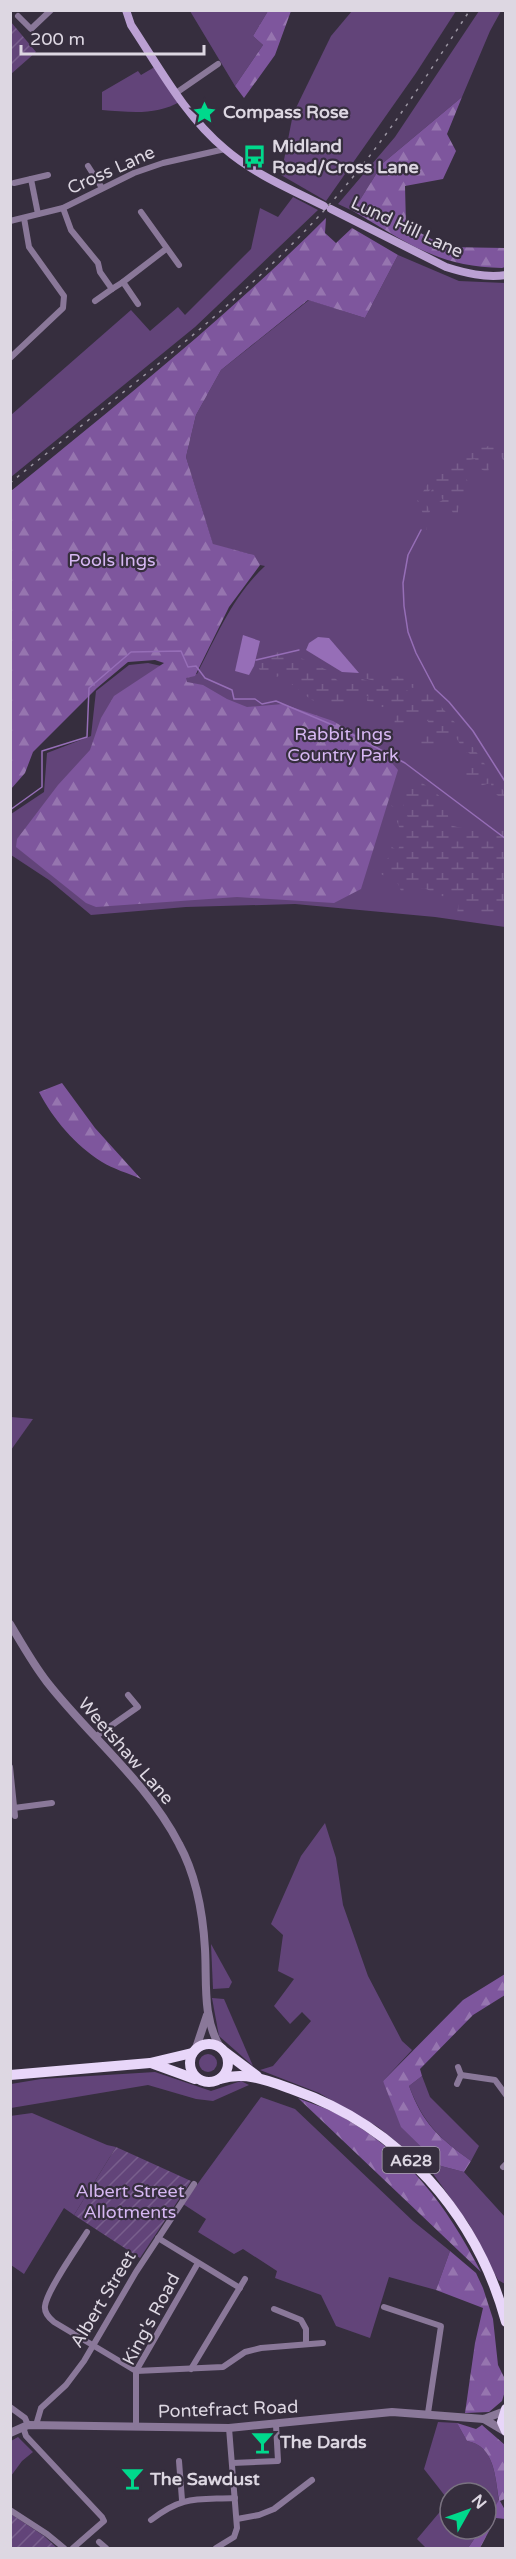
<svg xmlns="http://www.w3.org/2000/svg" width="516" height="2559" font-family="'Varela Round',sans-serif">
<defs>
<pattern id="forest-firs" width="22" height="20" patternUnits="userSpaceOnUse" patternTransform="scale(1.5)"><rect width="22" height="20" fill="#7e569d"/><path d="M5 1l3.5 6h-7zM16 11l3.5 6h-7z" fill="#9675af"/></pattern>
<pattern id="wetland-marsh" width="20" height="14" patternUnits="userSpaceOnUse" patternTransform="scale(1.5)"><rect width="20" height="14" fill="#624479"/><path d="M1 5h8M5 5V1M11 12h8M15 12V8" fill="none" stroke="#785e8c"/></pattern>
<pattern id="garden-furrows" width="10" height="10" patternUnits="userSpaceOnUse" patternTransform="scale(1.5)"><rect width="10" height="10" fill="#624479"/><path d="M-1 1l2-2M0 10L10 0M9 11l2-2" fill="none" stroke="#785e8c"/></pattern>
</defs>
<rect width="100%" height="100%" fill="#362e3e"/>
<!-- green -->
<g fill="#624479">
<path d="M 190,11 L 268,11 L 253,36 L 263,45 L 235,86 Z"/>
<path d="M 352,11 L 456,11 L 416,73 L 326,201 L 281,175 L 293,114 L 331,36 Z"/>
<path d="M 479,11 L 501,11 L 490,31 L 462,97 L 383,163 L 353,211 L 338,204 L 395,137 Z"/>
<path d="M 158,65 L 181,101 C 156,116 130,112 102,110 L 102,92 L 138,71 L 141,75 Z"/>
<path d="M 293,197 L 318,210 L 195,327 L 11,477 L 11,415 L 131,310 L 150,331 L 178,307 L 185,315 L 251,249 L 260,208 L 278,217 Z"/>
<path d="M 398,255 L 459,281 L 505,283 L 505,927 L 435,917 L 295,904 L 186,907 L 91,915 L 49,880 L 11,855 L 11,814 L 44,792 L 47,753 L 91,736 L 96,691 L 129,665 L 148,663 L 197,674 C 217,635 233,596 265,566 L 260,565 L 250,554 L 213,545 L 186,457 L 196,415 L 221,370 L 309,300 L 365,318 Z"/>
<path d="M 11,1417 L 33,1419 L 11,1450 L 10,1417 Z"/>
<path d="M 325,1823 L 336,1858 L 343,1905 L 368,1976 L 402,2041 L 412,2050 L 383,2081 L 441,2166 L 464,2172 L 505,2217 L 505,2284 L 498,2280 L 469,2224 L 429,2168 L 378,2127 L 319,2093 L 260,2070 L 273,2066 L 311,2021 L 302,2012 L 290,2024 L 274,2006 L 294,1979 L 278,1971 L 283,1935 L 271,1924 L 301,1856 Z"/>
<path d="M 211,1944 L 232,1982 L 229,1988 L 213,1989 Z"/>
<path d="M 212,1998 L 224,1999 L 253,2066 L 219,2036 Z"/>
<circle cx="208" cy="2063" r="9"/>
<path d="M 155,2072 L 211,2091 L 241,2081 L 249,2085 L 213,2101 L 196,2099 L 148,2085 L 11,2108 L 11,2084 L 41,2079 Z"/>
<path d="M 422,2076 L 430,2097 L 479,2146 L 471,2161 C 438,2137 424,2124 409,2086 Z"/>
<path d="M 261,2097 L 295,2109 L 413,2221 L 450,2251 L 436,2290 L 389,2277 L 370,2338 L 336,2326 L 321,2295 L 275,2278 L 277,2271 L 243,2249 L 234,2254 L 198,2232 L 206,2219 L 183,2204 Z"/>
<path d="M 32,2113 L 107,2145 L 116,2147 L 74,2215 L 64,2208 L 24,2274 L 11,2265 L 10,2116 Z"/>
<path d="M 438,2422 L 457,2423 L 467,2441 C 495,2446 495,2477 499,2501 L 486,2521 L 486,2493 L 450,2493 L 450,2529 L 481,2529 L 468,2548 L 426,2548 L 417,2539 L 449,2501 L 424,2469 Z"/>
<path d="M 18,2437 L 33,2452 L 22,2461 L 11,2476 L 11,2441 Z"/>
</g>
<!-- forest -->
<g fill="url(#forest-firs)">
<path d="M 268,11 L 291,11 L 275,55 L 244,98 L 235,86 L 263,45 L 253,36 Z"/>
<path d="M 462,97 L 447,134 L 456,151 L 443,179 L 405,186 L 406,225 L 446,247 L 505,248 L 505,267 L 502,268 C 438,267 406,242 353,211 L 383,163 Z"/>
<path d="M 326,218 L 325,233 L 336,243 L 352,228 L 398,255 L 365,318 L 308,300 L 221,370 L 196,415 L 186,457 L 213,544 L 254,555 L 260,565 L 229,607 L 195,676 L 186,678 L 187,682 L 203,685 L 227,699 L 247,707 L 283,704 L 333,721 L 379,748 L 398,770 L 361,889 L 334,903 L 237,897 L 96,907 L 86,903 L 16,847 L 17,839 L 58,785 L 90,750 L 101,718 L 114,696 L 164,663 L 155,660 L 128,662 L 97,688 L 33,752 L 25,773 L 11,789 L 11,491 C 119,403 227,317 326,218 Z"/>
<path d="M 62,1083 L 95,1128 L 141,1179 C 128,1173 113,1169 102,1162 C 75,1145 53,1119 39,1092 Z"/>
<path d="M 505,1974 L 505,1995 L 473,2015 L 420,2069 L 422,2076 L 409,2086 C 423,2124 438,2137 471,2161 L 464,2172 L 441,2166 L 401,2127 L 383,2081 L 463,2000 Z"/>
<path d="M 298,2098 C 312,2104 327,2108 341,2116 C 409,2155 445,2203 481,2272 Z"/>
<path d="M 450,2251 L 476,2273 L 483,2288 L 493,2319 L 498,2365 L 505,2379 L 505,2391 L 502,2401 L 489,2412 L 465,2413 L 475,2343 L 483,2308 L 436,2290 Z"/>
<path d="M 457,2423 L 476,2429 L 482,2425 L 505,2445 L 505,2499 L 500,2501 L 505,2510 L 505,2519 L 496,2518 L 480,2548 L 468,2548 L 481,2529 L 486,2529 L 486,2521 L 499,2500 C 495,2477 495,2446 467,2441 Z"/>
</g>
<!-- wetland -->
<g fill="url(#wetland-marsh)">
<path d="M 497,442 L 505,442 L 505,463 L 497,450 L 491,454 L 488,473 L 479,468 L 475,459 L 470,460 L 472,467 L 466,472 L 468,476 L 466,478 L 471,488 L 458,509 L 458,517 L 454,515 L 450,507 L 437,503 L 443,500 L 440,496 L 441,491 L 436,492 L 431,498 L 429,496 L 434,485 L 425,496 L 426,501 L 419,499 L 433,474 L 444,470 L 458,454 L 460,460 L 478,446 L 486,447 Z"/>
<path d="M 417,500 L 427,505 L 430,511 L 428,516 L 436,519 L 428,520 L 430,527 L 425,522 L 427,530 L 421,530 L 424,516 Z"/>
<path d="M 281,649 L 327,670 L 342,685 L 350,687 L 353,679 L 362,679 L 383,686 L 389,683 C 395,687 404,687 411,693 L 417,691 L 431,695 L 464,733 L 463,738 L 470,743 L 505,793 L 505,800 L 492,792 L 491,783 L 475,787 L 465,778 L 464,766 L 472,756 L 468,752 L 461,753 L 456,748 L 460,744 L 455,736 L 434,749 L 423,750 L 418,741 L 433,730 L 427,720 L 438,716 L 423,714 L 418,726 L 407,725 L 404,732 L 394,732 L 395,716 L 406,712 L 388,707 L 374,707 L 373,702 L 367,701 L 368,696 C 359,697 353,702 344,704 C 324,709 310,701 296,687 L 299,679 L 292,685 L 288,677 L 289,672 L 274,678 L 263,677 L 256,662 L 264,657 L 263,651 Z"/>
<path d="M 381,671 L 418,683 L 422,688 L 413,688 L 392,681 L 382,683 L 364,678 L 360,673 Z"/>
<path d="M 421,782 C 444,800 444,794 450,825 C 466,830 491,834 505,824 L 505,915 L 496,912 L 457,913 L 460,897 L 441,896 L 424,888 L 402,893 L 396,880 L 372,871 L 392,855 L 380,839 L 398,851 L 402,835 L 391,805 L 408,818 L 403,804 L 405,788 Z"/>
</g>
<!-- garden -->
<g fill="url(#garden-furrows)">
<path d="M 11,22 L 36,52 L 11,74 L 10,74 Z"/>
<path d="M 116,2147 L 191,2181 L 140,2258 L 74,2215 Z"/>
<path d="M 11,2514 L 44,2536 L 57,2548 L 11,2548 Z"/>
</g>
<!-- water -->
<g fill="#966eb7">
<path d="M 243,635 L 260,641 L 254,666 L 249,675 L 235,671 Z"/>
<path d="M 318,637 L 329,638 L 359,673 L 342,672 L 306,650 L 309,643 Z"/>
</g>
<g fill="none" stroke-linecap="round" stroke-linejoin="round">
<!-- stream -->
<g stroke="#966eb7" stroke-width="1.5">
<path d="M 421,530 L 408,555 L 403,583 L 404,606 L 408,632 L 416,653 L 435,689 L 449,702 L 473,731 L 506,783"/>
<path d="M 256,660 L 299,650"/>
<path d="M 10,810 L 42,787 L 42,751 L 87,737 L 89,688 L 131,652 L 181,651 L 188,667 L 196,666 L 205,678 L 232,690 L 234,699 L 255,699 L 262,704 L 276,701 L 342,729 L 405,763 L 506,839"/>
</g>
<!-- minor -->
<g stroke="#8a7899" stroke-width="6">
<path d="M 18,16 L 31,29 L 51,10"/>
<path d="M 176,93 L 218,64"/>
<path d="M 88,166 L 102,188"/>
<path d="M 31,179 L 38,214"/>
<path d="M 14,183 L 48,175"/>
<path d="M 63,208 L 71,230 L 98,263 L 100,272 L 112,289 L 123,282 L 138,304"/>
<path d="M 141,212 L 179,265"/>
<path d="M 10,221 L 63,208 L 134,173 L 163,163 L 225,149"/>
<path d="M 123,282 L 166,249"/>
<path d="M 95,301 L 112,289"/>
<path d="M 10,358 L 63,308 L 64,296 L 29,247 L 24,218"/>
<path d="M 95,1737 L 138,1707 L 128,1695"/>
<path d="M 10,1767 L 15,1816"/>
<path d="M 14,1808 L 52,1803"/>
<path d="M 461,2075 L 495,2080 L 506,2095"/>
<path d="M 457,2084 L 461,2075 L 458,2067"/>
<path d="M 503,2167 L 506,2164"/>
<path d="M 87,2232 C 77,2248 47,2290 45,2306 C 44,2313 49,2318 54,2322 L 136,2371 L 223,2367 L 245,2352 L 261,2348 L 323,2343"/>
<path d="M 158,2238 L 240,2288"/>
<path d="M 384,2307 L 441,2326 L 428,2413"/>
<path d="M 274,2309 L 301,2320 L 306,2329 L 306,2344"/>
<path d="M 191,2369 L 245,2279"/>
<path d="M 10,2407 L 25,2418 L 28,2425"/>
<path d="M 36,2425 L 41,2408 L 66,2385 L 84,2361 L 136,2272 L 194,2184"/>
<path d="M 23,2427 L 26,2436 L 102,2517 L 104,2521 L 73,2548"/>
<path d="M 136,2427 L 136,2371 L 198,2263"/>
<path d="M 179,2461 L 182,2500"/>
<path d="M 232,2463 L 278,2461 L 276,2425"/>
<path d="M 10,2510 L 47,2534 L 64,2548"/>
<path d="M 237,2519 L 259,2515 L 274,2509 L 312,2480"/>
<path d="M 151,2520 C 183,2495 197,2500 235,2498"/>
<path d="M 99,2542 L 106,2548"/>
<path d="M 216,2548 L 234,2537 L 237,2528 L 229,2428"/>
</g>
<!-- tertiary -->
<g stroke="#8a7899" stroke-width="8">
<path d="M 10,1624 C 22,1644 33,1664 47,1682 C 90,1737 147,1782 179,1844 C 196,1875 203,1914 205,1949 C 207,1982 202,2017 220,2047"/>
<path d="M 196,2048 L 207,2015"/>
<path d="M 484,2419 L 506,2432"/>
<path d="M 10,2433 L 28,2425 L 229,2428 L 392,2412 L 484,2419 L 505,2411"/>
</g>
<!-- secondary -->
<g stroke="#bba0d3" stroke-width="8">
<path d="M 126,10 L 131,25 C 159,67 185,116 225,149 C 254,174 290,189 324,206"/>
<path d="M 331,209 L 446,267 C 465,273 485,278 506,275"/>
</g>
<!-- trunk -->
<g stroke="#e8d6f9" stroke-width="10">
<circle cx="209" cy="2063" r="19"/>
<path d="M 225,2052 L 257,2076"/>
<path d="M 151,2063 L 195,2079"/>
<path d="M 10,2075 L 150,2063 L 192,2053"/>
<path d="M 220,2079 C 246,2071 269,2081 294,2090 C 400,2127 477,2215 506,2322"/>
<path d="M 506,2409 L 502,2422 L 506,2431"/>
</g>
<!-- rail -->
<path stroke="#9b95a2" stroke-width="1.5" stroke-dasharray="3 6" stroke-linecap="butt" d="M 10,483 C 119,394 235,310 329,205 C 382,146 426,77 470,10"/>
</g>
<!-- icons -->
<defs>
<symbol id="sight-bare" viewBox="-9 -9 18 18"><path d="M0-6L1.8-2.2L6-1.7L2.9 1.2L3.7 5.4L0 3.3L-3.7 5.4L-2.9 1.2L-6-1.7L-1.8-2.2Z" fill="#00d98c" stroke="#362e3e" stroke-width="2.5" paint-order="stroke"/></symbol>
<symbol id="bus-bare" viewBox="-9 -9 18 18"><path d="M-5-6H5V4H4V6H2V4H-2V6H-4V4H-5ZM-3.5-4V0h7V-4ZM-3.5 1.2v1.5H-2V1.2ZM2 1.2v1.5H3.5V1.2Z" fill="#00d98c" stroke="#362e3e" stroke-width="2.5" paint-order="stroke"/></symbol>
<symbol id="bar-bare" viewBox="-9 -9 18 18"><path d="M-6-5H6L.8 .8V4.5H3.5V6h-7V4.5H-.8V.8Z" fill="#00d98c" stroke="#362e3e" stroke-width="2.5" paint-order="stroke"/></symbol>
</defs>
<g fill-rule="evenodd">
<use href="#sight-bare" x="188" y="96" width="33" height="33"/>
<use href="#bus-bare" x="238" y="140" width="33" height="33"/>
<use href="#bar-bare" x="246" y="2426" width="33" height="33"/>
<use href="#bar-bare" x="116" y="2462" width="33" height="33"/>
</g>
<g text-anchor="middle" stroke-width="4.5" stroke-linejoin="round" paint-order="stroke">
<!-- shield labels -->
<rect fill="#362e3e" stroke="#aba4b1" stroke-width="1.5" x="382.5" y="2147" width="57" height="26" rx="4.5"/>
<g font-size="16" font-weight="bold" fill="#ddd7e2">
<text x="411" y="2166">A628</text>
</g>
<!-- poi labels -->
<g font-size="18" font-weight="bold" fill="#ddd7e2" stroke="#362e3e" text-anchor="start">
<text x="223" y="118">Compass Rose</text>
<text x="272" y="152">Midland<tspan x="272" dy="21">Road/Cross Lane</tspan></text>
<text x="280" y="2448">The Dards</text>
<text x="150" y="2485">The Sawdust</text>
</g>
<!-- street labels -->
<g font-size="18" fill="#ddd7e2" stroke="#362e3e">
<text transform="translate(111 170) rotate(-24)" y="6">Cross Lane</text>
<text transform="translate(407 227) rotate(25)" y="6">Lund Hill Lane</text>
<text transform="translate(126 1751) rotate(49)" y="6">Weetshaw Lane</text>
<text transform="translate(103 2299) rotate(-59)" y="6">Albert Street</text>
<text transform="translate(151 2319) rotate(-62)" y="6">King's Road</text>
<text transform="translate(228 2409) rotate(-2)" y="6">Pontefract Road</text>
</g>
<!-- park labels -->
<g font-size="18" fill="#d6b7f2" stroke="#362e3e">
<text x="112" y="566">Pools Ings</text>
<text x="343" y="740">Rabbit Ings<tspan x="343" dy="21">Country Park</tspan></text>
<text x="130" y="2197">Albert Street<tspan x="130" dy="21">Allotments</tspan></text>
</g>
</g>
<!-- border -->
<rect width="516" height="2559" fill="none" stroke="#ddd7e2" stroke-width="24"/>
<!-- north arrow -->
<g transform="translate(468 2511) rotate(50)"><circle r="28" fill="#362e3e" stroke="#797280" stroke-width="1.5"/>
<path d="M0-4.5L10 22L0 15L-10 22Z" fill="#00d98c"/>
<text y="-9" font-size="16" font-weight="bold" text-anchor="middle" fill="#ddd7e2">N</text>
</g>
<!-- scale -->
<path d="M21 45v9h183v-9" fill="none" stroke="#ddd7e2" stroke-width="3"/>
<text x="30" y="45" font-size="18" fill="#ddd7e2" stroke="#362e3e" stroke-width="4.5" paint-order="stroke">200 m</text>
</svg>
